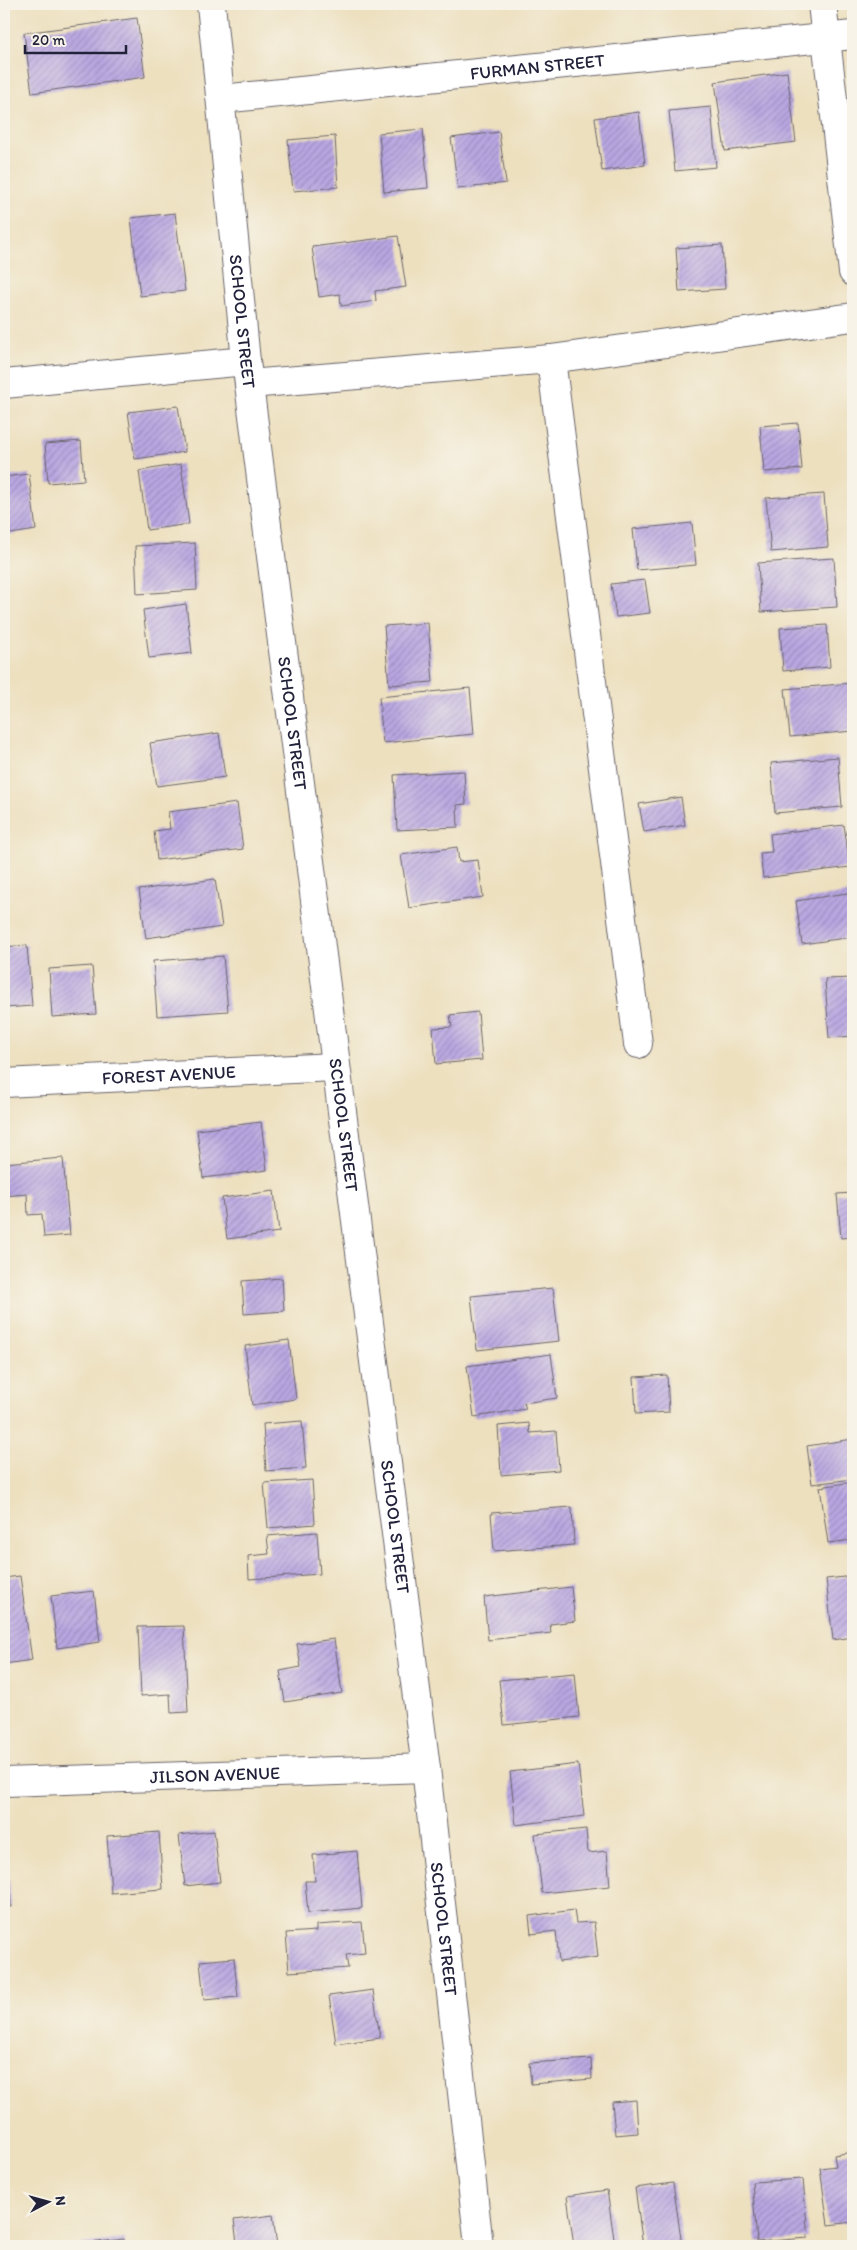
<svg xmlns="http://www.w3.org/2000/svg" width="857" height="2250" font-family="Itim,sans-serif">
<defs>
<pattern id="building-hatch" width="6" height="6" patternUnits="userSpaceOnUse" patternTransform="scale(1.25)"><rect width="6" height="6" fill="#b9a7e2"/><path d="M-1 1l2-2M0 6l6-6M5 7l2-2" fill="none" stroke="#9688b8"/></pattern>
</defs>
<rect width="100%" height="100%" fill="#f7f3e8"/>
<filter id="ink" filterUnits="userSpaceOnUse"><feTurbulence type="fractalNoise" baseFrequency=".02" numOctaves="2"/><feDisplacementMap in="SourceGraphic" scale="10" xChannelSelector="R" yChannelSelector="G"/><feConvolveMatrix kernelMatrix="1 2 1 2 8 2 1 2 1" color-interpolation-filters="sRGB"/></filter>
<filter id="wash" filterUnits="userSpaceOnUse"><feTurbulence type="fractalNoise" baseFrequency=".0096" numOctaves="4" result="noise"/><feDisplacementMap in="SourceGraphic" scale="20" xChannelSelector="R" yChannelSelector="G"/><feGaussianBlur stdDeviation="1.12" result="paint"/><feColorMatrix in="noise" values="0 0 0 0 0 0 0 0 0 0 0 0 0 0 0 0 0 1.4 0 .05"/><feComposite in="paint" operator="in"/></filter>
<g filter="url(#wash)">
<rect width="100%" height="100%" fill="#ede0bf"/>
<g id="blocks">
<!-- building -->
<g fill="url(#building-hatch)">
<path d="M 137,18 L 145,77 L 32,93 L 24,33 Z"/>
<path d="M 787,72 L 796,142 L 725,151 L 715,82 Z"/>
<path d="M 711,107 L 716,167 L 675,171 L 669,111 Z"/>
<path d="M 639,112 L 645,165 L 602,171 L 595,118 Z"/>
<path d="M 423,129 L 428,188 L 384,192 L 379,133 Z"/>
<path d="M 499,132 L 506,183 L 458,189 L 451,138 Z"/>
<path d="M 335,136 L 338,187 L 293,191 L 288,140 Z"/>
<path d="M 175,213 L 185,291 L 140,296 L 131,218 Z"/>
<path d="M 398,236 L 406,287 L 375,291 L 376,301 L 341,306 L 340,294 L 319,297 L 312,247 Z"/>
<path d="M 722,245 L 725,289 L 679,292 L 676,248 Z"/>
<path d="M 178,406 L 185,452 L 135,459 L 128,412 Z"/>
<path d="M 798,423 L 802,469 L 764,472 L 760,426 Z"/>
<path d="M 81,441 L 84,480 L 48,483 L 45,444 Z"/>
<path d="M 181,464 L 189,524 L 147,530 L 139,471 Z"/>
<path d="M 29,474 L 36,530 L 4,535 L 4,477 Z"/>
<path d="M 824,494 L 828,547 L 771,552 L 766,498 Z"/>
<path d="M 692,523 L 696,565 L 637,570 L 633,529 Z"/>
<path d="M 195,543 L 197,590 L 137,594 L 135,546 Z"/>
<path d="M 834,558 L 837,607 L 761,612 L 758,563 Z"/>
<path d="M 645,580 L 650,613 L 616,617 L 611,584 Z"/>
<path d="M 186,604 L 192,653 L 149,658 L 143,610 Z"/>
<path d="M 428,623 L 433,682 L 389,685 L 384,626 Z"/>
<path d="M 827,625 L 830,667 L 783,671 L 780,628 Z"/>
<path d="M 852,683 L 853,731 L 790,737 L 785,689 Z"/>
<path d="M 470,688 L 474,734 L 383,743 L 379,697 Z"/>
<path d="M 219,733 L 225,777 L 157,786 L 150,743 Z"/>
<path d="M 838,757 L 842,807 L 775,813 L 771,763 Z"/>
<path d="M 464,771 L 466,804 L 457,805 L 458,827 L 397,830 L 394,775 Z"/>
<path d="M 681,797 L 685,825 L 644,832 L 639,804 Z"/>
<path d="M 237,803 L 243,849 L 157,860 L 154,831 L 170,829 L 168,812 Z"/>
<path d="M 844,825 L 850,867 L 763,878 L 760,853 L 772,852 L 770,834 Z"/>
<path d="M 457,847 L 459,862 L 478,860 L 483,897 L 409,908 L 401,855 Z"/>
<path d="M 215,879 L 222,927 L 146,938 L 139,890 Z"/>
<path d="M 853,892 L 853,937 L 802,944 L 796,901 Z"/>
<path d="M 27,945 L 32,1006 L 4,1008 L 4,947 Z"/>
<path d="M 223,956 L 228,1011 L 157,1016 L 153,961 Z"/>
<path d="M 92,966 L 96,1014 L 52,1017 L 49,969 Z"/>
<path d="M 853,978 L 853,1036 L 829,1038 L 825,979 Z"/>
<path d="M 478,1012 L 482,1060 L 436,1064 L 433,1028 L 452,1027 L 450,1015 Z"/>
<path d="M 261,1122 L 267,1170 L 203,1178 L 197,1130 Z"/>
<path d="M 63,1158 L 70,1235 L 44,1237 L 42,1214 L 28,1215 L 27,1194 L 4,1196 L 4,1163 Z"/>
<path d="M 274,1191 L 279,1232 L 227,1239 L 222,1198 Z"/>
<path d="M 853,1193 L 853,1237 L 841,1238 L 837,1194 Z"/>
<path d="M 282,1278 L 284,1311 L 244,1314 L 242,1281 Z"/>
<path d="M 553,1288 L 559,1341 L 477,1350 L 471,1296 Z"/>
<path d="M 289,1340 L 296,1399 L 252,1405 L 245,1346 Z"/>
<path d="M 551,1354 L 557,1398 L 524,1403 L 526,1409 L 474,1417 L 467,1366 Z"/>
<path d="M 667,1375 L 669,1412 L 636,1414 L 634,1377 Z"/>
<path d="M 302,1421 L 306,1468 L 266,1471 L 263,1424 Z"/>
<path d="M 529,1423 L 530,1433 L 556,1431 L 559,1470 L 501,1475 L 498,1426 Z"/>
<path d="M 853,1439 L 853,1479 L 812,1484 L 807,1446 Z"/>
<path d="M 312,1480 L 315,1524 L 268,1528 L 264,1483 Z"/>
<path d="M 853,1482 L 853,1540 L 828,1543 L 820,1487 Z"/>
<path d="M 572,1507 L 574,1545 L 494,1551 L 491,1513 Z"/>
<path d="M 317,1532 L 320,1574 L 249,1579 L 248,1556 L 269,1554 L 267,1536 Z"/>
<path d="M 20,1576 L 32,1660 L 4,1664 L 4,1578 Z"/>
<path d="M 853,1576 L 853,1637 L 833,1640 L 826,1579 Z"/>
<path d="M 571,1587 L 575,1621 L 550,1624 L 551,1633 L 488,1640 L 484,1597 Z"/>
<path d="M 94,1591 L 100,1642 L 57,1648 L 51,1596 Z"/>
<path d="M 184,1626 L 188,1712 L 171,1713 L 170,1694 L 141,1696 L 138,1627 Z"/>
<path d="M 334,1639 L 342,1693 L 285,1702 L 280,1671 L 301,1667 L 297,1644 Z"/>
<path d="M 575,1673 L 579,1717 L 504,1725 L 499,1680 Z"/>
<path d="M 578,1764 L 584,1816 L 516,1825 L 510,1772 Z"/>
<path d="M 586,1829 L 588,1853 L 607,1851 L 610,1886 L 542,1893 L 535,1834 Z"/>
<path d="M 214,1831 L 220,1882 L 185,1886 L 179,1835 Z"/>
<path d="M 159,1832 L 163,1889 L 111,1893 L 107,1836 Z"/>
<path d="M 357,1851 L 362,1908 L 308,1913 L 305,1881 L 315,1881 L 313,1855 Z"/>
<path d="M 7,1852 L 11,1907 L 4,1908 L 4,1853 Z"/>
<path d="M 574,1910 L 576,1923 L 594,1922 L 598,1957 L 559,1962 L 556,1931 L 531,1934 L 529,1916 Z"/>
<path d="M 362,1922 L 365,1953 L 346,1955 L 348,1968 L 289,1972 L 286,1933 L 316,1931 L 316,1925 Z"/>
<path d="M 234,1958 L 238,1997 L 204,2000 L 200,1961 Z"/>
<path d="M 373,1990 L 380,2038 L 336,2044 L 329,1996 Z"/>
<path d="M 591,2059 L 592,2079 L 531,2084 L 529,2063 Z"/>
<path d="M 636,2100 L 638,2133 L 615,2135 L 612,2102 Z"/>
<path d="M 853,2152 L 853,2222 L 828,2225 L 820,2168 L 836,2166 L 834,2155 Z"/>
<path d="M 803,2179 L 808,2238 L 757,2242 L 752,2182 Z"/>
<path d="M 673,2183 L 682,2246 L 643,2246 L 635,2188 Z"/>
<path d="M 607,2190 L 615,2246 L 574,2246 L 567,2196 Z"/>
<path d="M 273,2215 L 277,2246 L 221,2246 L 237,2243 L 234,2220 Z"/>
<path d="M 124,2239 L 124,2246 L 81,2246 L 81,2244 Z"/>
</g>
</g>
</g>
<g filter="url(#ink)">
<use href="#blocks" fill-opacity="0" stroke="#696469" stroke-width="1"/>
<g fill="none" stroke-linecap="round" stroke-linejoin="round">
<defs>
<g id="minor">
<path d="M 822,4 L 853,272"/>
<path id="s1" d="M 221,99 L 853,35"/>
<path d="M 551,359 L 638,1044"/>
<path d="M 4,384 L 246,361"/>
<path d="M 249,384 L 551,359 L 853,317"/>
<path id="s2" d="M 4,1083 L 334,1067"/>
<path id="s3" d="M 4,1782 L 426,1768"/>
</g>
<g id="major">
<path id="s4" d="M 211,4 L 246,361 L 426,1768 L 479,2246"/>
</g>
</defs>
<!-- minor casing -->
<use href="#minor" stroke="#696469" stroke-width="30"/>
<!-- major casing -->
<use href="#major" stroke="#696469" stroke-width="30"/>
<!-- minor -->
<use href="#minor" stroke="#fff" stroke-width="28"/>
<!-- major -->
<use href="#major" stroke="#fff" stroke-width="28"/>
</g>
</g>
<g text-anchor="middle" stroke-width="4.5" stroke-linejoin="round" paint-order="stroke">
<!-- street labels -->
<g font-size="18" fill="#22223b" stroke="#f7f3e8">
<text dy="6" stroke="none"><textPath href="#s1" startOffset="318">FURMAN STREET</textPath></text>
<text dy="6" stroke="none"><textPath href="#s4" startOffset="319">SCHOOL STREET</textPath></text>
<text dy="6" stroke="none"><textPath href="#s4" startOffset="724">SCHOOL STREET</textPath></text>
<text dy="6" stroke="none"><textPath href="#s2" startOffset="165">FOREST AVENUE</textPath></text>
<text dy="6" stroke="none"><textPath href="#s4" startOffset="1129">SCHOOL STREET</textPath></text>
<text dy="6" stroke="none"><textPath href="#s4" startOffset="1534">SCHOOL STREET</textPath></text>
<text dy="6" stroke="none"><textPath href="#s3" startOffset="211">JILSON AVENUE</textPath></text>
<text dy="6" stroke="none"><textPath href="#s4" startOffset="1939">SCHOOL STREET</textPath></text>
</g>
</g>
<!-- margin -->
<rect width="857" height="2250" fill="none" stroke="#f7f3e8" stroke-width="20"/>
<!-- north arrow -->
<g transform="translate(48 2202) rotate(84)" stroke="#f7f3e8" stroke-width="4" paint-order="stroke">
<path d="M0-4L9 19L0 12L-9 19Z" fill="#22223b"/>
<text y="-8" font-size="14" font-weight="bold" text-anchor="middle" fill="#22223b">N</text>
</g>
<!-- scale -->
<path d="M25 45v8h101v-8" fill="none" stroke="#22223b" stroke-width="2.5"/>
<text x="32" y="45" font-size="15" fill="#22223b" stroke="#f7f3e8" stroke-width="4" paint-order="stroke">20 m</text>
</svg>
